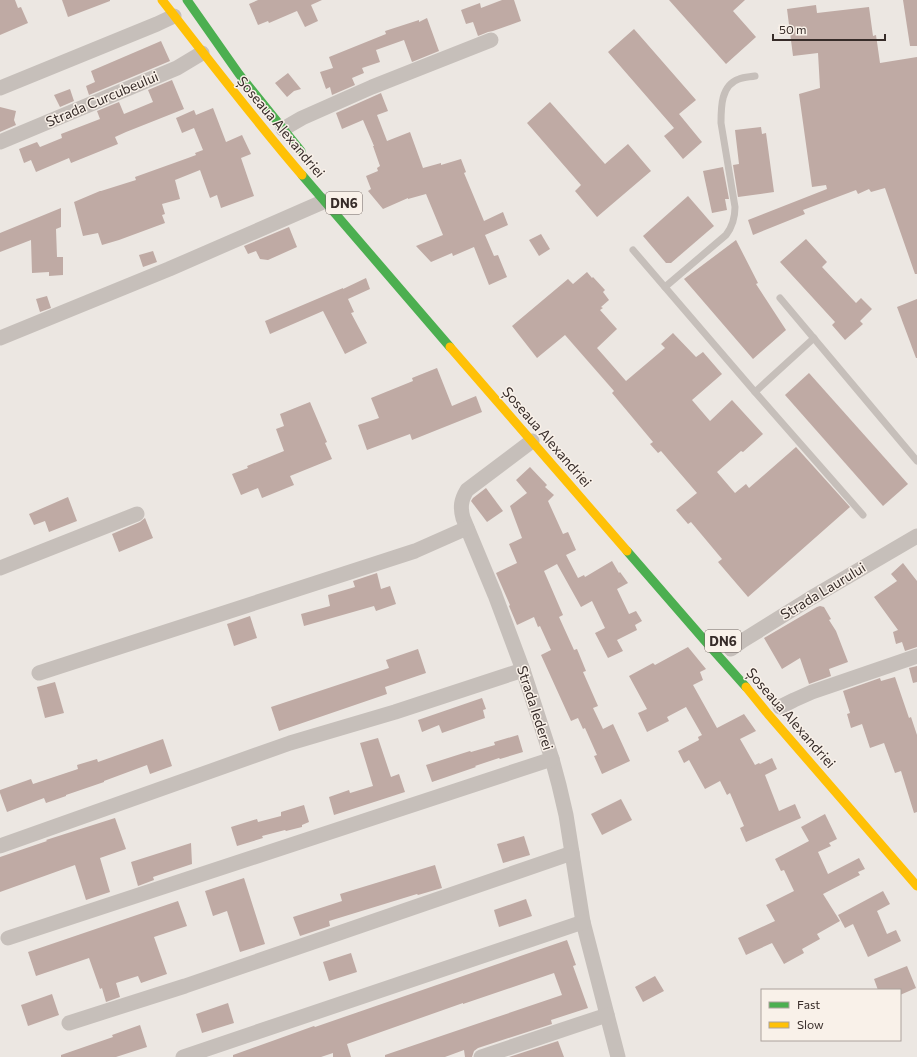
<svg xmlns="http://www.w3.org/2000/svg" width="917" height="1057" font-family="Commissioner,sans-serif">
<rect width="100%" height="100%" fill="#ece7e2"/>
<!-- building -->
<g fill="#bfaaa4">
<path d="M 0,0 L 15,0 L 18,8 L 21,7 L 28,23 L 0,35 Z"/>
<path d="M 62,0 L 110,0 L 110,1 L 68,17 Z"/>
<path d="M 258,0 L 322,0 L 311,5 L 318,21 L 305,27 L 297,11 L 269,23 L 268,21 L 258,25 L 249,4 Z"/>
<path d="M 502,0 L 514,0 L 521,21 L 493,31 L 488,32 L 478,36 L 473,22 L 466,24 L 461,10 L 480,3 L 481,8 Z"/>
<path d="M 669,0 L 745,0 L 733,11 L 756,37 L 726,64 Z"/>
<path d="M 903,0 L 917,0 L 917,46 L 910,46 Z"/>
<path d="M 816,5 L 817,13 L 869,7 L 873,36 L 876,35 L 880,63 L 917,57 L 917,274 L 915,274 L 885,188 L 871,192 L 869,189 L 858,194 L 856,190 L 803,210 L 805,214 L 753,235 L 748,220 L 827,189 L 826,185 L 812,187 L 799,94 L 820,88 L 818,53 L 793,56 L 787,9 Z"/>
<path d="M 427,18 L 439,51 L 412,62 L 404,40 L 376,50 L 380,62 L 362,68 L 364,73 L 352,78 L 355,85 L 332,95 L 330,87 L 326,89 L 320,72 L 333,68 L 329,57 L 386,34 L 385,31 L 419,20 L 419,22 Z"/>
<path d="M 634,29 L 696,100 L 679,114 L 702,142 L 683,159 L 664,136 L 674,128 L 608,52 Z"/>
<path d="M 161,41 L 170,61 L 89,95 L 86,86 L 95,82 L 91,71 Z"/>
<path d="M 288,73 L 301,89 L 294,91 L 287,97 L 275,83 Z"/>
<path d="M 172,80 L 184,109 L 126,132 L 115,137 L 118,144 L 71,163 L 69,158 L 36,172 L 31,160 L 24,163 L 19,149 L 37,142 L 40,147 L 62,138 L 61,134 L 100,119 L 97,111 L 119,102 L 124,114 L 153,102 L 148,90 Z"/>
<path d="M 70,89 L 74,101 L 60,107 L 54,95 Z"/>
<path d="M 381,93 L 388,111 L 377,115 L 387,141 L 410,132 L 423,168 L 441,163 L 441,165 L 461,159 L 466,172 L 464,173 L 484,221 L 503,212 L 508,225 L 485,235 L 494,256 L 498,255 L 507,277 L 489,285 L 474,247 L 453,256 L 452,253 L 431,262 L 416,246 L 443,235 L 426,194 L 408,199 L 408,198 L 383,209 L 368,191 L 371,189 L 366,176 L 378,171 L 377,168 L 380,166 L 373,146 L 374,146 L 363,120 L 342,129 L 336,113 Z"/>
<path d="M 550,102 L 605,164 L 628,144 L 651,171 L 597,217 L 575,191 L 581,185 L 527,123 Z"/>
<path d="M 0,107 L 16,111 L 14,120 L 16,125 L 0,132 Z"/>
<path d="M 213,108 L 226,142 L 242,135 L 251,154 L 241,158 L 254,196 L 221,208 L 217,195 L 210,198 L 200,170 L 175,180 L 180,199 L 162,204 L 165,214 L 162,215 L 165,223 L 119,240 L 102,245 L 98,233 L 83,236 L 74,202 L 100,191 L 101,191 L 136,180 L 135,177 L 188,158 L 196,155 L 195,153 L 203,150 L 194,128 L 182,133 L 176,118 L 194,110 L 196,115 Z"/>
<path d="M 761,127 L 762,134 L 766,133 L 774,192 L 738,197 L 733,165 L 739,164 L 735,130 Z"/>
<path d="M 723,167 L 729,199 L 725,199 L 727,210 L 712,213 L 703,171 Z"/>
<path d="M 688,196 L 714,226 L 671,263 L 666,263 L 643,236 Z"/>
<path d="M 61,208 L 61,227 L 56,229 L 57,257 L 63,257 L 63,275 L 49,276 L 49,272 L 32,273 L 31,240 L 0,252 L 0,233 Z"/>
<path d="M 289,227 L 297,247 L 268,260 L 260,259 L 256,251 L 248,254 L 244,246 Z"/>
<path d="M 541,234 L 550,249 L 539,256 L 529,240 Z"/>
<path d="M 806,239 L 827,262 L 822,267 L 856,303 L 861,298 L 872,309 L 860,321 L 863,324 L 845,340 L 832,325 L 835,322 L 780,262 Z"/>
<path d="M 736,240 L 758,283 L 756,284 L 786,330 L 753,359 L 684,279 Z"/>
<path d="M 153,251 L 157,262 L 143,267 L 139,255 Z"/>
<path d="M 587,272 L 592,278 L 593,277 L 605,290 L 603,292 L 609,300 L 601,307 L 603,308 L 600,310 L 617,329 L 597,348 L 626,381 L 665,348 L 661,344 L 673,333 L 696,357 L 703,352 L 722,374 L 692,400 L 710,421 L 732,400 L 763,434 L 743,452 L 741,451 L 717,472 L 735,493 L 746,484 L 749,488 L 796,447 L 850,507 L 748,597 L 718,562 L 722,559 L 691,522 L 688,524 L 676,510 L 697,493 L 661,451 L 658,453 L 650,444 L 653,442 L 612,393 L 614,391 L 565,335 L 537,358 L 512,326 L 568,279 L 573,284 Z"/>
<path d="M 366,278 L 370,289 L 348,299 L 354,312 L 351,313 L 367,343 L 345,354 L 323,311 L 270,334 L 265,321 L 343,288 L 343,289 Z"/>
<path d="M 47,296 L 51,308 L 40,312 L 36,299 Z"/>
<path d="M 917,299 L 917,358 L 916,358 L 897,307 Z"/>
<path d="M 437,368 L 452,406 L 476,396 L 482,412 L 412,440 L 410,434 L 367,450 L 358,425 L 379,418 L 371,398 L 413,381 L 412,378 Z"/>
<path d="M 809,373 L 908,484 L 883,506 L 785,395 Z"/>
<path d="M 310,402 L 327,442 L 325,443 L 332,459 L 290,476 L 294,485 L 262,498 L 258,488 L 241,495 L 232,474 L 248,468 L 247,466 L 284,451 L 276,429 L 284,426 L 280,414 Z"/>
<path d="M 530,467 L 547,485 L 545,487 L 554,495 L 548,501 L 563,534 L 568,532 L 576,550 L 566,555 L 578,578 L 584,575 L 585,577 L 612,561 L 619,573 L 620,572 L 628,583 L 617,589 L 629,614 L 636,611 L 642,621 L 635,625 L 637,630 L 617,640 L 623,651 L 608,658 L 595,633 L 605,628 L 592,601 L 581,607 L 557,564 L 544,571 L 563,615 L 559,617 L 574,650 L 577,649 L 586,671 L 583,672 L 598,706 L 593,708 L 603,729 L 613,724 L 630,761 L 602,774 L 594,756 L 597,755 L 585,728 L 583,729 L 578,718 L 571,721 L 541,655 L 551,650 L 540,626 L 538,627 L 534,617 L 517,625 L 509,606 L 510,605 L 496,573 L 517,563 L 509,544 L 522,538 L 510,506 L 527,493 L 516,480 Z"/>
<path d="M 486,488 L 503,511 L 487,522 L 471,501 L 473,498 Z"/>
<path d="M 68,497 L 77,521 L 49,532 L 45,521 L 34,525 L 29,514 Z"/>
<path d="M 145,518 L 153,538 L 119,552 L 112,534 L 140,522 Z"/>
<path d="M 903,563 L 917,581 L 917,647 L 905,651 L 902,642 L 896,644 L 893,632 L 898,630 L 874,597 L 897,581 L 891,574 Z"/>
<path d="M 377,573 L 381,589 L 390,586 L 396,604 L 376,611 L 374,606 L 304,626 L 301,614 L 330,606 L 328,595 L 355,587 L 353,581 Z"/>
<path d="M 820,606 L 824,607 L 831,619 L 829,620 L 836,631 L 848,662 L 829,669 L 831,676 L 809,684 L 800,658 L 782,669 L 764,638 L 817,607 Z"/>
<path d="M 250,616 L 257,638 L 234,646 L 227,624 Z"/>
<path d="M 688,647 L 706,669 L 700,672 L 703,680 L 693,685 L 717,728 L 744,714 L 756,731 L 740,739 L 755,765 L 759,763 L 760,764 L 772,758 L 777,769 L 765,775 L 779,811 L 795,804 L 801,818 L 746,842 L 740,828 L 744,826 L 730,793 L 727,795 L 720,781 L 705,789 L 689,760 L 684,763 L 678,751 L 699,740 L 698,737 L 702,735 L 686,707 L 667,717 L 669,721 L 647,732 L 638,713 L 647,709 L 629,676 L 653,663 L 655,665 Z"/>
<path d="M 418,649 L 426,673 L 385,687 L 387,694 L 279,731 L 271,707 L 389,668 L 386,660 Z"/>
<path d="M 917,666 L 917,682 L 913,683 L 909,668 Z"/>
<path d="M 895,677 L 909,718 L 911,717 L 917,735 L 917,812 L 914,813 L 901,771 L 895,773 L 884,743 L 870,748 L 862,724 L 851,728 L 847,714 L 850,713 L 843,691 L 880,678 L 881,681 Z"/>
<path d="M 55,682 L 64,713 L 45,718 L 37,687 Z"/>
<path d="M 482,698 L 486,709 L 483,710 L 485,718 L 442,733 L 439,725 L 422,732 L 418,720 Z"/>
<path d="M 518,735 L 523,752 L 500,759 L 499,758 L 475,766 L 476,767 L 432,782 L 426,765 L 470,751 L 471,752 L 495,745 L 494,742 Z"/>
<path d="M 378,738 L 391,777 L 399,774 L 405,792 L 334,815 L 329,797 L 349,790 L 350,793 L 373,786 L 360,743 Z"/>
<path d="M 163,739 L 172,766 L 150,774 L 147,765 L 104,781 L 104,782 L 66,795 L 66,796 L 46,803 L 44,798 L 7,812 L 0,793 L 0,790 L 31,779 L 33,784 L 78,769 L 77,765 L 97,759 L 98,762 Z"/>
<path d="M 621,799 L 632,820 L 602,835 L 591,814 Z"/>
<path d="M 304,805 L 309,822 L 302,825 L 302,827 L 286,831 L 285,830 L 262,836 L 263,838 L 237,846 L 231,827 L 257,819 L 258,822 L 281,816 L 281,812 Z"/>
<path d="M 825,814 L 837,839 L 829,843 L 831,846 L 818,852 L 828,874 L 859,858 L 865,869 L 858,872 L 860,875 L 823,894 L 840,921 L 817,934 L 820,939 L 802,949 L 804,953 L 784,964 L 772,943 L 746,955 L 738,938 L 775,921 L 766,905 L 794,891 L 784,870 L 781,871 L 775,859 L 809,841 L 801,827 Z"/>
<path d="M 115,818 L 126,849 L 100,858 L 110,892 L 86,900 L 75,865 L 0,892 L 0,857 L 47,841 L 46,840 Z"/>
<path d="M 524,836 L 530,855 L 503,863 L 497,844 Z"/>
<path d="M 191,843 L 192,864 L 153,877 L 154,880 L 138,886 L 131,862 Z"/>
<path d="M 435,865 L 442,888 L 418,895 L 417,894 L 329,921 L 330,926 L 300,936 L 293,917 L 342,901 L 340,894 Z"/>
<path d="M 244,878 L 265,944 L 240,952 L 227,911 L 213,916 L 205,891 Z"/>
<path d="M 883,891 L 890,904 L 877,911 L 887,934 L 896,930 L 901,941 L 868,957 L 853,924 L 845,928 L 838,915 Z"/>
<path d="M 526,899 L 532,916 L 499,927 L 494,910 Z"/>
<path d="M 178,901 L 187,926 L 154,937 L 167,974 L 141,983 L 138,976 L 116,983 L 120,997 L 106,1002 L 102,988 L 100,989 L 89,958 L 36,976 L 28,952 Z"/>
<path d="M 567,940 L 576,965 L 573,966 L 588,1008 L 551,1020 L 552,1024 L 478,1048 L 474,1051 L 472,1057 L 465,1057 L 464,1050 L 445,1057 L 385,1057 L 385,1055 L 562,995 L 554,973 L 463,1004 L 463,1003 L 347,1044 L 351,1057 L 333,1057 L 333,1053 L 321,1057 L 233,1057 L 233,1055 L 314,1026 L 315,1027 Z"/>
<path d="M 351,953 L 357,972 L 329,981 L 323,962 Z"/>
<path d="M 907,966 L 916,988 L 900,995 L 900,990 L 878,990 L 874,979 Z"/>
<path d="M 655,976 L 664,991 L 643,1002 L 635,987 Z"/>
<path d="M 52,994 L 59,1015 L 28,1026 L 21,1005 Z"/>
<path d="M 228,1003 L 234,1023 L 202,1033 L 196,1014 Z"/>
<path d="M 140,1025 L 147,1047 L 116,1057 L 61,1057 L 61,1055 L 113,1037 L 112,1035 Z"/>
<path d="M 558,1041 L 564,1057 L 509,1057 Z"/>
</g>
<g fill="none" stroke-linecap="round" stroke-linejoin="round">
<!-- lane -->
<g stroke="#c6bfba" stroke-width="7">
<path d="M 633,250 L 755,392 L 863,515"/>
<path d="M 665,287 L 726,235 C 733,226 735,218 735,207 L 721,123 C 721,107 721,85 739,79 C 744,77 750,77 755,76"/>
<path d="M 780,298 L 917,461"/>
<path d="M 755,392 L 814,338"/>
</g>
<!-- street -->
<g stroke="#c6bfba" stroke-width="15">
<path d="M 0,88 L 157,24 L 174,16"/>
<path d="M 283,129 L 302,118 L 372,87 L 491,40"/>
<path d="M 0,142 L 177,68 L 202,53"/>
<path d="M 0,338 L 169,269 L 325,201"/>
<path d="M 532,441 L 467,490 C 461,500 460,507 463,518 L 495,595 L 523,670 L 552,759 L 559,785 L 566,815 L 583,922 L 618,1057"/>
<path d="M 0,568 L 137,514"/>
<path d="M 731,649 L 742,641 L 811,598 L 917,536"/>
<path d="M 39,673 L 415,551 L 467,528"/>
<path d="M 780,707 L 794,700 L 812,692 L 917,656"/>
<path d="M 0,846 L 290,743 L 395,712 L 523,670"/>
<path d="M 8,938 L 552,759"/>
<path d="M 69,1023 L 185,986 L 572,853"/>
<path d="M 183,1057 L 583,922"/>
<path d="M 481,1057 L 607,1015"/>
</g>
<!-- fast -->
<g stroke="#4caf50" stroke-width="9">
<path d="M 187,0 L 239,74 L 301,151"/>
<path d="M 302,175 L 450,347"/>
<path d="M 627,551 L 706,642 L 746,687"/>
</g>
<!-- slow -->
<g stroke="#ffc107" stroke-width="9">
<path d="M 162,0 C 208,59 253,118 302,175"/>
<path d="M 450,347 L 627,551"/>
<path d="M 746,687 L 768,714 L 917,886"/>
</g>
</g>
<g text-anchor="middle" stroke-width="3" stroke-linejoin="round" paint-order="stroke">
<!-- shield labels -->
<g fill="#f9f1e9" stroke="#716763" stroke-width="1">
<rect x="326" y="192" width="36" height="22" rx="3"/>
<rect x="705" y="630" width="36" height="22" rx="3"/>
</g>
<g font-size="13" font-weight="bold" fill="#372c29">
<text x="344" y="208">DN6</text>
<text x="723" y="646">DN6</text>
</g>
<!-- street labels -->
<g font-size="14" fill="#372c29" stroke="#f9f1e9">
<text transform="translate(102 99) rotate(-23)" y="5">Strada Curcubeului</text>
<text transform="translate(281 127) rotate(50)" y="5">Șoseaua Alexandriei</text>
<text transform="translate(547 437) rotate(49)" y="5">Șoseaua Alexandriei</text>
<text transform="translate(823 591) rotate(-31)" y="5">Strada Laurului</text>
<text transform="translate(535 708) rotate(72)" y="5">Strada Iederei</text>
<text transform="translate(791 718) rotate(49)" y="5">Șoseaua Alexandriei</text>
</g>
</g>
<!-- legend -->
<rect x="761" y="989" width="140" height="52" fill="#f9f1e9" stroke="#aba29c"/>
<rect x="769" y="1002" width="20" height="6" fill="#4caf50" stroke="#aba29c"/>
<text x="797" y="1009" font-size="12" fill="#372c29">Fast</text>
<rect x="769" y="1022" width="20" height="6" fill="#ffc107" stroke="#aba29c"/>
<text x="797" y="1029" font-size="12" fill="#372c29">Slow</text>
<!-- scale -->
<path d="M773 34v6h112v-6" fill="none" stroke="#372c29" stroke-width="2"/>
<text x="779" y="34" font-size="12" fill="#372c29" stroke="#f9f1e9" stroke-width="3" paint-order="stroke">50 m</text>
</svg>
